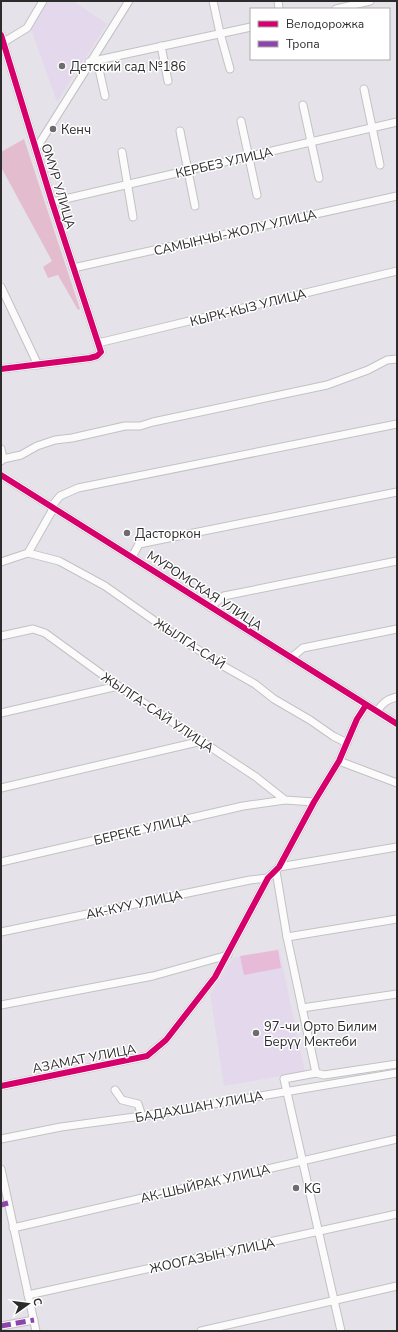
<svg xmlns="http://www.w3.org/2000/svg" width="398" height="1332" font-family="'Nunito Sans',sans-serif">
<rect width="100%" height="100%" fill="#e6e2ea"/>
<!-- education -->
<g fill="#e4d8ec">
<path d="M 48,1 L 73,1 L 107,24 L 57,102 L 31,29 Z"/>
<path d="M 279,949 L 305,1072 L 224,1086 L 210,994 L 233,958 Z"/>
</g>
<!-- green -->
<path fill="#e3bdce" d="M 24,139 L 80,309 L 78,310 L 58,275 L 48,278 L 43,267 L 52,261 L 1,167 L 1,152 Z"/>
<!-- pitch -->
<path fill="#e7bbd8" d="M 278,950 L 281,968 L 244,975 L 240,956 Z"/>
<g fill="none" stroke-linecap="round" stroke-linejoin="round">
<defs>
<g id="minor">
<path d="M 213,1 L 220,33 L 230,69"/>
<path d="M 278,1 L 279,9"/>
<path d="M 336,9 L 370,1"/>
<path d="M 1,35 L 52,202 L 101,352 L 97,356 L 90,358 L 1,369"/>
<path d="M 1,42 L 4,42 L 27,28 L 43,1"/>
<path d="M 161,46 L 168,81"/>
<path d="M 97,60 L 105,96"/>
<path d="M 89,62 L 251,27"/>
<path d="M 364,89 L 380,165"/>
<path d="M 303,105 L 319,178"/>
<path d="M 241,121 L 257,195"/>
<path d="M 180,131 L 195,206"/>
<path d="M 36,149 L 129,1"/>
<path d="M 122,152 L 133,217"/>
<path d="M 52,202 L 397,122"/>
<path d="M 73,268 L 397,196"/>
<path d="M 1,287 L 38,365"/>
<path d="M 98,343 L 397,271"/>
<path d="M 1,449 L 3,459"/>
<path d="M 1,461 L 3,459 L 21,455 L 37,446 L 55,440 L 72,438 L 125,426 L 140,426 L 153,422 L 327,385 L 368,370 L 387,360 L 397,359"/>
<path d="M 1,475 L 397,724"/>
<path d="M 51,507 L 60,496 L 78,488 L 397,424"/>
<path d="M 28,553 L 59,561 L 105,586 L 169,631 L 225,667 L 255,684 L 274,699 L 310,720 L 333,736 L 347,743"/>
<path d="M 132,557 L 139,544 L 397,492"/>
<path d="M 1,562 L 28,553 L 53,509"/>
<path d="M 210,607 L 224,596 L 397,561"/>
<path d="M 1,636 L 33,629 L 45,633 L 118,686 L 256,777 L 285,800 L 314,802"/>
<path d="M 291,658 L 303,648 L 397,629"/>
<path d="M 377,711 C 383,703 387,699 397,697"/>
<path d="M 1,713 L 118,686"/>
<path d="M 339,761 L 397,783"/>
<path d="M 1,788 L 202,741"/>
<path d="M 1,862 L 243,806 L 285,800"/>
<path d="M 279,867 L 397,847"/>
<path d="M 276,871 L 287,937 L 316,1073 L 324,1075 L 397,1064"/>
<path d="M 1,932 L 250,880 L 268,878"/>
<path d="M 287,937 L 397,919"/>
<path d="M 1,1005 L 153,976 L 228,955"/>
<path d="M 302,1008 L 397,994"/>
<path d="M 316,1073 L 284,1079 L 341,1331"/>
<path d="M 1,1086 L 147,1056 L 166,1040 L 215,977 L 268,878 L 279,867 L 314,802 L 339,761 L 357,719 L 366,705"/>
<path d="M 115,1090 L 122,1100 L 138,1104 L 142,1116"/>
<path d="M 1,1139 L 61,1127 L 142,1116 L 397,1073"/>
<path d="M 1,1169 L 36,1331"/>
<path d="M 13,1228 L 397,1139"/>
<path d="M 28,1295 L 397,1214"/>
<path d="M 1,1326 L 34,1320"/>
<path d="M 201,1331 L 397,1286"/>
</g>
</defs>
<!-- minor casing -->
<use href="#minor" stroke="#c2c2c3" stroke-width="9"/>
<!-- minor -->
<use href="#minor" stroke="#fbfbfc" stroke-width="7"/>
<!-- quiet -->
<g stroke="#8e44ad" stroke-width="5" stroke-dasharray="10 5" stroke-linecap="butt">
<path d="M 1,1205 L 8,1203"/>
<path d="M 1,1326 L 34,1320"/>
</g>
<defs>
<g id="cycleway">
<path d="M 1,35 L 52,202 L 101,352 L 97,356 L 90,358 L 1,369"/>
<path d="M 1,475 L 397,724"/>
<path d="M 1,1086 L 147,1056 L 166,1040 L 215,977 L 268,878 L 279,867 L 314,802 L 339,761 L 357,719 L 366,705"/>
</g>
</defs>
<!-- cycleway casing -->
<use href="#cycleway" stroke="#fff" stroke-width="8"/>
<!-- cycleway -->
<use href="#cycleway" stroke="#d6006c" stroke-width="6"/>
</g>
<!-- markers -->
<g fill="#6d6c6e" stroke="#fff" stroke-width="1.5">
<circle cx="62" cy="66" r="4"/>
<circle cx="53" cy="129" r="4"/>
<circle cx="127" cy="533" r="4"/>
<circle cx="256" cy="1033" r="4"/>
<circle cx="296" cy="1188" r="4"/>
</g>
<g text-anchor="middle" stroke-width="3" stroke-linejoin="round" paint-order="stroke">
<!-- poi labels -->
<g font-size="13" fill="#2c2c2c" stroke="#fff" text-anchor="start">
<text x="70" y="71">Детский сад №186</text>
<text x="61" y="134">Кенч</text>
<text x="135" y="538">Дасторкон</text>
<text x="264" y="1031">97-чи Орто Билим<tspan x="264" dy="15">Берүү Мектеби</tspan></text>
<text x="304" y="1193">KG</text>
</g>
<!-- street labels -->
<g font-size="13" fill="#2c2c2c" stroke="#fff">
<text transform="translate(224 162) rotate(-13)" y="5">КЕРБЕЗ УЛИЦА</text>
<text transform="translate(59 186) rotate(73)" y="5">ОМУР УЛИЦА</text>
<text transform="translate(235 232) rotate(-13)" y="5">САМЫНЧЫ-ЖОЛУ УЛИЦА</text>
<text transform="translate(248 307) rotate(-14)" y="5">КЫРК-КЫЗ УЛИЦА</text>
<text transform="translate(205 590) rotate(33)" y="5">МУРОМСКАЯ УЛИЦА</text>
<text transform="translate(190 643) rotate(33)" y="5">ЖЫЛГА-САЙ</text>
<text transform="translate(158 712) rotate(34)" y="5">ЖЫЛГА-САЙ УЛИЦА</text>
<text transform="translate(142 829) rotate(-13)" y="5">БЕРЕКЕ УЛИЦА</text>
<text transform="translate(134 904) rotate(-12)" y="5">АК-КУУ УЛИЦА</text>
<text transform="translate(84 1058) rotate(-11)" y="5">АЗАМАТ УЛИЦА</text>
<text transform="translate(199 1106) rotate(-10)" y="5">БАДАХШАН УЛИЦА</text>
<text transform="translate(205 1183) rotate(-13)" y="5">АК-ШЫЙРАК УЛИЦА</text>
<text transform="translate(212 1255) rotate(-12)" y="5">ЖООГАЗЫН УЛИЦА</text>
</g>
</g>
<!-- border -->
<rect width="398" height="1332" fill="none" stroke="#2c2c2c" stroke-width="4"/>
<!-- legend -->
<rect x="250" y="8" width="140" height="52" fill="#ffffff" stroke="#ababab"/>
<rect x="258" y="21" width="20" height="6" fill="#d6006c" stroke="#ababab"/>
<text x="286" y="28" font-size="12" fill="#2c2c2c">Велодорожка</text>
<rect x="258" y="41" width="20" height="6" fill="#8e44ad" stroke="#ababab"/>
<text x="286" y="48" font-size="12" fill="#2c2c2c">Тропа</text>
<!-- north arrow -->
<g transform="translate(28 1304) rotate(76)" stroke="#ffffff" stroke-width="3" paint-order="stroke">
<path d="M0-3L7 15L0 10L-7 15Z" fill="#2c2c2c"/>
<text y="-6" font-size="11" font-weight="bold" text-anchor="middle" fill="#2c2c2c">С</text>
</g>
</svg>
